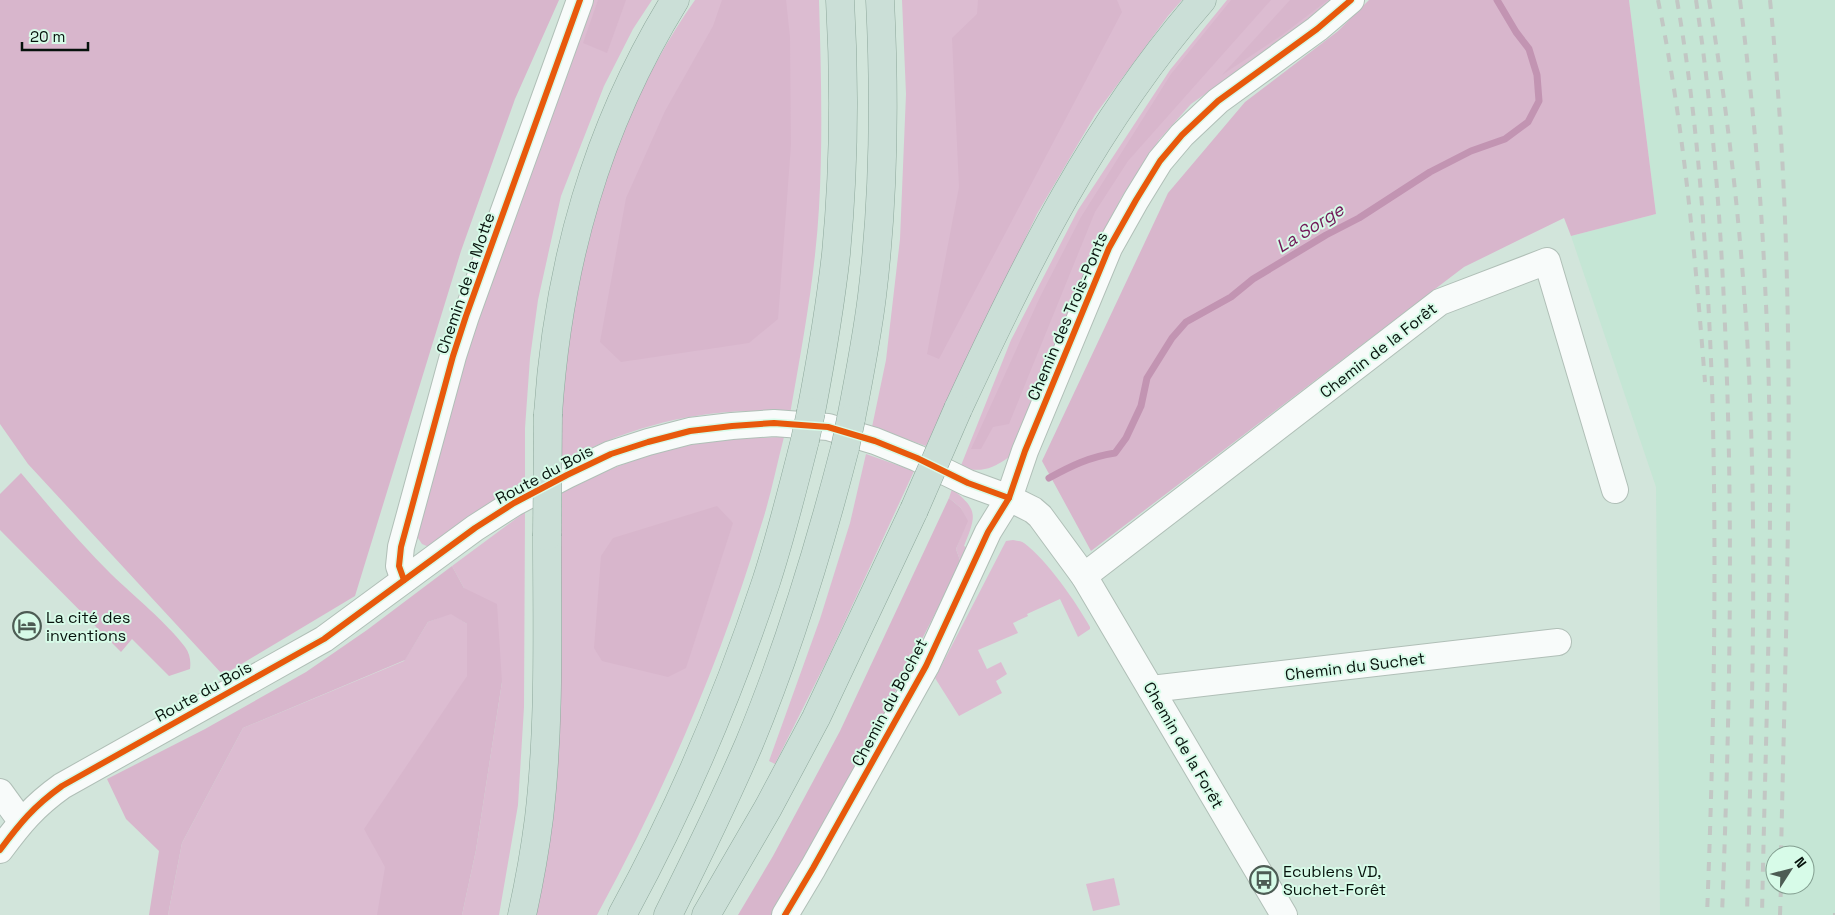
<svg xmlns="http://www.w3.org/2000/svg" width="1835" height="915" font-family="'Space Grotesk',sans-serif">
<rect width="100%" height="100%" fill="#d2e5db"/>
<!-- built -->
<path fill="#c5e6d5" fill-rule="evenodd" d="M 1629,0 L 1835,0 L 1835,915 L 1660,915 L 1656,487 L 1571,236 L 1656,214 ZM 1775,855 L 1805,855 L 1805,885 L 1775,885 Z"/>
<!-- green -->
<g fill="#dcbcd1">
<path d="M 592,0 L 652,0 L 633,29 L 604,86 L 561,196 L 538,300 L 530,358 L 525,428 L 525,482 L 429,547 L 422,544 L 416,535 L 464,361 L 504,245 Z"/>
<path d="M 695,0 L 819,0 C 821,69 823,139 819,208 C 815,277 802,346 790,414 C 776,413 761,411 748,411 C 680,413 621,431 562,462 C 562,418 562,370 570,326 C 589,211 627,96 695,0 Z"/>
<path d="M 902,0 L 1182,0 L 1168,16 L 1095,115 L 1037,214 L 926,446 L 872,427 L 886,360 L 900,239 L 906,94 Z"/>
<path d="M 1227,0 L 1334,0 L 1322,12 L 1191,104 L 1159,140 L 1121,198 L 1085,273 L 1009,457 C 991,470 982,472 960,468 L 1011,340 L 1078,210 L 1170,70 Z"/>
<path d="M 784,437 C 776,468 770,499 760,529 C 720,663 664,792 597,915 L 536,915 C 555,834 558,752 559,669 C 560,609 561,550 562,490 C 601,473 639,456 681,447 C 715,439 749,438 784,437 Z"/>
<path d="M 866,454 L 914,471 L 828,658 L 775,764 L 769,761 L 820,619 L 850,523 Z"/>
<path d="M 952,489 C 979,510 976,516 964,546 L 968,548 L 961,563 L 956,549 L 967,521 L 961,508 L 949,498 Z"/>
<path d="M 525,512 L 524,707 L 518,805 L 499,915 L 462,915 L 476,850 L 502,682 L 464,588 L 452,566 Z"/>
<path d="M 1013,540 C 1017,541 1021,541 1024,543 C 1047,560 1076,602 1090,627 L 1090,629 L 1078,637 L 1060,599 L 1027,614 L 1028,616 L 1013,623 L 1018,633 L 978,650 L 987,669 L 1001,662 L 1007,674 L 996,681 L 1002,693 L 959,716 L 935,678 L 1006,541 Z"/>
<path d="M 451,613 L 467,624 L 467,676 L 420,915 L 168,915 L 182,843 L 243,728 L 404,661 L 428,622 Z"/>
<path d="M 1114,878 L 1120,905 L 1093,911 L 1086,884 Z"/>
</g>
<!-- forest -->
<g fill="#d8b6cc">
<path d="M 0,0 L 559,0 L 515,99 L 461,251 L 355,596 L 223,675 L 28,464 L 0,424 Z"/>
<path d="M 598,0 L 626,0 L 607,53 L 583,43 Z"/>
<path d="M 722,0 L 786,0 L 790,37 L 791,145 L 778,319 L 749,343 L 621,362 L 600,342 L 626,198 L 665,111 L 713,26 Z"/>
<path d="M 978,0 L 1117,0 L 1122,12 L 939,359 L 927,354 L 959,187 L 952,38 L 977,14 Z"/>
<path d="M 1231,0 L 1271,0 L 1128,161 L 1095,212 L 1009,424 L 993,427 L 981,449 L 971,449 L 1040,297 L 1081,217 L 1171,74 Z"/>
<path d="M 1290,0 L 1328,0 L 1282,35 L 1222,75 Z"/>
<path d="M 1369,0 L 1629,0 L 1656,214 L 1571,236 L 1564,218 L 1464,267 L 1091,551 L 1042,461 L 1168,193 L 1245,102 L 1338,31 Z"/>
<path d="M 21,473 C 50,508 79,542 111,574 C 134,596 166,622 185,647 C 190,654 191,661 190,669 L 169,676 L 132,639 L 121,652 L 0,530 L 0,494 Z"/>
<path d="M 949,498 L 961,508 L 968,521 L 956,549 L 961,563 L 858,764 L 771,915 L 738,915 L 773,856 L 840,731 Z"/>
<path d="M 717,506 L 733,523 L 686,668 L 668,677 L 602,661 L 594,648 L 601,556 L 613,538 Z"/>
<path d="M 452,566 L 464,588 L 497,604 L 502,682 L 476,850 L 462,915 L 377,915 L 385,867 L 364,829 L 467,676 L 467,624 L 451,614 L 428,622 L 405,660 L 243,728 L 182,843 L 168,915 L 149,915 L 159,851 L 126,819 L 107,779 L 205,729 L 306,672 L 367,630 Z"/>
</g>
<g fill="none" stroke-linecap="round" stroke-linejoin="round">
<!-- stream -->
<path stroke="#c294b2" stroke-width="7" d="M 1049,478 C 1071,466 1089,457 1115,453 L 1126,438 L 1141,406 L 1147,378 L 1172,338 L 1186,322 L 1231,297 L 1253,279 L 1326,235 L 1359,218 L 1430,172 L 1471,151 L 1505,139 L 1528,122 L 1539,101 L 1537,75 L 1529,49 L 1516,32 L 1497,0"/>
<defs>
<g id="street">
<path d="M 1084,576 L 1440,302 L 1547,261 L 1615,490"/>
<path d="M 404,580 L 399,566 L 401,547 L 453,356 L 466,316 L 580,0"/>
<path d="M 1151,689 L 1558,642"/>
<path d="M 0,792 L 21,821"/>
<path d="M 0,850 C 20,823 34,806 62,786 L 324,639 L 475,528 L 514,503 L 567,475 L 611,454 L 648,442 L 690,431 L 732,426 L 774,423 L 828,427 L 875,441 L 917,458 L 968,483 L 1009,498 L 1033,510 L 1040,516 L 1084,576 L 1284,915"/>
<path d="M 785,915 L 813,868 L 926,666 L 988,532 L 1009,498 L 1025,451 L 1109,248 L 1136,200 L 1160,161 L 1182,135 L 1218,101 L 1317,29 L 1351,0"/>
</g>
<g id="highway">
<path d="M 958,409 C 1025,264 1096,121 1202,0"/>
<path d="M 811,412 C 821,360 830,307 836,254 C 844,170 845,85 840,0"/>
<path d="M 548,414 C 558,265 596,128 675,0"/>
<path d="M 851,419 C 859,378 867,337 872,296 C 884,198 885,99 880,0"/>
<path d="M 522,915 C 529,883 535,850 539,818 C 550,724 547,630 547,536"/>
<path d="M 622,915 C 680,809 728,697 766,582 C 781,536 793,488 805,440"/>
<path d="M 668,915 C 696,859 724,802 749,744 C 789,648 819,549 845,448"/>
<path d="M 706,915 L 768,808 L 816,718 L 914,510"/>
</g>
</defs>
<!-- street casing -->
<use href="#street" stroke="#b0bfb7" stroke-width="28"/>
<!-- highway casing -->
<use href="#highway" stroke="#8da79b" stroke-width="29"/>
<!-- street -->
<use href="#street" stroke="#f8fbfa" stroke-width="26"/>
<!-- highway -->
<use href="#highway" stroke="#cbdfd7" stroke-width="28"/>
<!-- rail -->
<g stroke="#c2c7c4" stroke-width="4" stroke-dasharray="9 9" stroke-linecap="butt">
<path d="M 1658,0 C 1684,126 1695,254 1705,382"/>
<path d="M 1677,0 C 1699,127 1707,256 1712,385 C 1717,562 1714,738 1707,915"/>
<path d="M 1696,0 C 1715,126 1723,253 1727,381 C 1733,559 1729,737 1722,915"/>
<path d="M 1709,0 C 1731,132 1745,265 1750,399 C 1757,571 1751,743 1747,915"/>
<path d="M 1740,0 C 1752,95 1761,189 1765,284 C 1776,494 1766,705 1762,915"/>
<path d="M 1770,0 C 1799,285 1787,570 1781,855"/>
<path d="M 1780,915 L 1781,885"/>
<path d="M 1835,915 L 1835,913"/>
</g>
<defs>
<g id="highway-bridge">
<path d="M 805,440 L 811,412"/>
<path d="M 845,448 L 851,419"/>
<path d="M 914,510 L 958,409"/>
<path d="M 547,536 L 548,414"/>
</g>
</defs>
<!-- highway-bridge casing -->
<use href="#highway-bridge" stroke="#8da79b" stroke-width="29" stroke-linecap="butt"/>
<!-- highway-bridge -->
<use href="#highway-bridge" stroke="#cbdfd7" stroke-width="28"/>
<defs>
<g id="cycleway">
<path d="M 404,580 L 399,566 L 401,547 L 453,356 L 466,316 L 580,0"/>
<path d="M 0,850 C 20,823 34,806 62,786 L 324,639 L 475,528 L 514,503 L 567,475 L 611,454 L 648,442 L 690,431 L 732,426 L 774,423 L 828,427 L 875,441 L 917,458 L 968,483 L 1009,498"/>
<path d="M 785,915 L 813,868 L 926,666 L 988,532 L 1009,498 L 1025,451 L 1109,248 L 1136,200 L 1160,161 L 1182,135 L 1218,101 L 1317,29 L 1351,0"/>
</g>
</defs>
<!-- cycleway casing -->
<use href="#cycleway" stroke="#d7fbe8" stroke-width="9"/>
<!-- cycleway -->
<use href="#cycleway" stroke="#e8590c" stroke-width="6"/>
</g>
<!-- icons -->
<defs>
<symbol id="hotel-ring" viewBox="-11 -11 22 22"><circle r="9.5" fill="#d7fbe8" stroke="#4d5c54" stroke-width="1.5"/><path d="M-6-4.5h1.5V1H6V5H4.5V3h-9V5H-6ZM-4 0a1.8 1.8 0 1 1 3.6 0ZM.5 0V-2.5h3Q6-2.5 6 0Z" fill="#4d5c54"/></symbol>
<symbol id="bus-ring" viewBox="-11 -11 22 22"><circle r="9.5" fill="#d7fbe8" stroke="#4d5c54" stroke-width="1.5"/><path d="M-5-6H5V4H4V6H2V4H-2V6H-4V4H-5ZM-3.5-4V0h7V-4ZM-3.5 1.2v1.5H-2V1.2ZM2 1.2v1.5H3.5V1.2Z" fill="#4d5c54"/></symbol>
</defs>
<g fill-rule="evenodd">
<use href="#hotel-ring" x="11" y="610" width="32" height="32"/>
<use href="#bus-ring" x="1248" y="864" width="32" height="32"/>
</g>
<g text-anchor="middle" stroke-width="4" stroke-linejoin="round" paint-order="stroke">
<!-- street labels -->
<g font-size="16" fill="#06120c" stroke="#d7fbe8">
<text transform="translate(465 283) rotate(-71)" y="6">Chemin de la Motte</text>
<text transform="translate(1067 316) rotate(-67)" y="6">Chemin des Trois-Ponts</text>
<text transform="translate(1378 350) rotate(-38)" y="6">Chemin de la Forêt</text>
<text transform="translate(544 474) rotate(-28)" y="6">Route du Bois</text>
<text transform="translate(1355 666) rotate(-7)" y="6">Chemin du Suchet</text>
<text transform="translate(203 691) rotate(-29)" y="6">Route du Bois</text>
<text transform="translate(889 702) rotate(-62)" y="6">Chemin du Bochet</text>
<text transform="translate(1184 745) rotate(60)" y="6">Chemin de la Forêt</text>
</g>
<!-- poi labels -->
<g font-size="16" fill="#06120c" stroke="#d7fbe8" text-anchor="start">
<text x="46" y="623">La cité des<tspan x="46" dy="18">inventions</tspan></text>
<text x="1283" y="877">Ecublens VD,<tspan x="1283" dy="18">Suchet-Forêt</tspan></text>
</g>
<!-- water labels -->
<g font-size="18" font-style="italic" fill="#711858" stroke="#d7fbe8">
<text transform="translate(1310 228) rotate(-32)" y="6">La Sorge</text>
</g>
</g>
<!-- north arrow -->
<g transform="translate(1790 870) rotate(54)"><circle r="24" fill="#d7fbe8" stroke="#839e90"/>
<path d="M0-4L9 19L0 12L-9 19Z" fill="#4d5c54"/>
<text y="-8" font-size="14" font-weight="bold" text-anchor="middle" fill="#06120c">N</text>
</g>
<!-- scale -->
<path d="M22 42v8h66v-8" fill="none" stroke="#06120c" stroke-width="2.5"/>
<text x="30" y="42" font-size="15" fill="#06120c" stroke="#d7fbe8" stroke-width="4" paint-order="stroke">20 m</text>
</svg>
